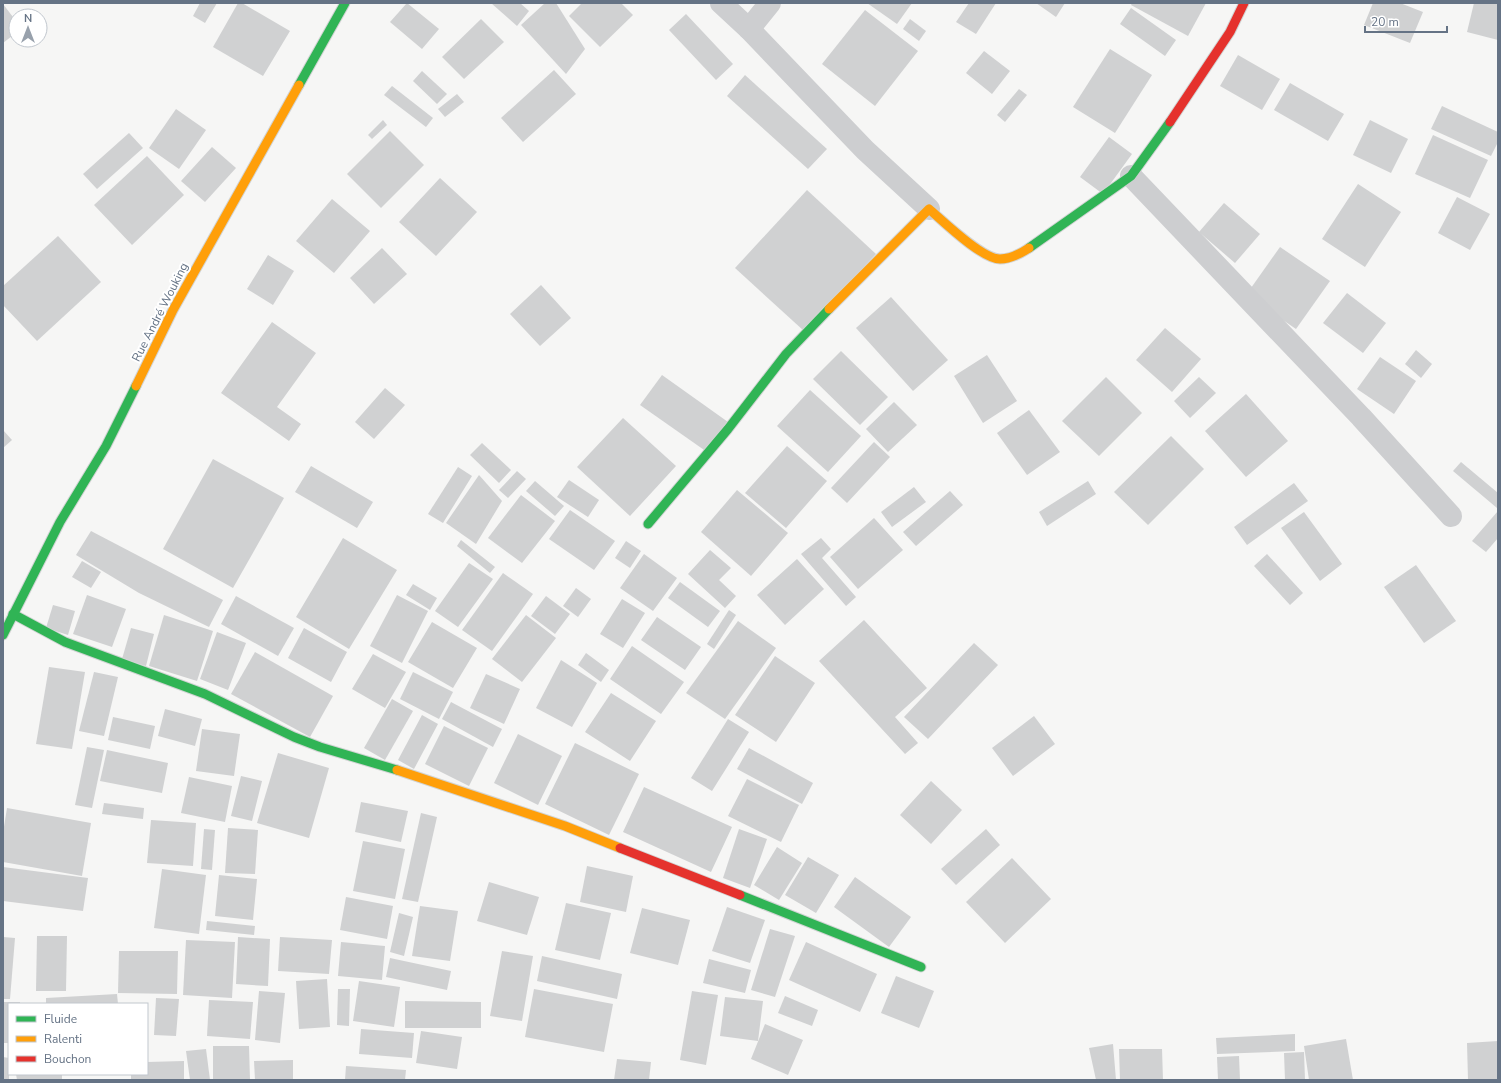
<svg xmlns="http://www.w3.org/2000/svg" width="1501" height="1083" font-family="'Nunito Sans',sans-serif">
<rect width="100%" height="100%" fill="#f6f6f5"/>
<!-- building -->
<g fill="#d0d1d2">
<path d="M 200,3 L 217,3 L 205,23 L 193,16 Z"/>
<path d="M 238,3 L 242,3 L 290,31 L 263,76 L 213,47 Z"/>
<path d="M 407,3 L 439,29 L 422,49 L 390,22 Z"/>
<path d="M 491,3 L 520,3 L 529,11 L 517,26 Z"/>
<path d="M 545,3 L 556,3 L 585,49 L 566,74 L 521,25 Z"/>
<path d="M 582,3 L 621,3 L 633,15 L 600,47 L 569,16 Z"/>
<path d="M 867,3 L 912,3 L 897,24 Z"/>
<path d="M 969,3 L 996,3 L 976,34 L 956,22 Z"/>
<path d="M 1036,3 L 1065,3 L 1056,17 Z"/>
<path d="M 1132,3 L 1206,3 L 1188,36 L 1131,5 Z"/>
<path d="M 1373,3 L 1400,3 L 1423,12 L 1410,43 L 1364,25 Z"/>
<path d="M 1474,3 L 1498,3 L 1498,40 L 1467,32 Z"/>
<path d="M 3,4 L 16,21 L 16,33 L 3,43 Z"/>
<path d="M 1131,8 L 1176,40 L 1165,56 L 1120,24 Z"/>
<path d="M 865,10 L 918,51 L 875,106 L 822,64 Z"/>
<path d="M 686,14 L 733,64 L 716,80 L 669,30 Z"/>
<path d="M 481,19 L 504,42 L 464,79 L 442,57 Z"/>
<path d="M 910,19 L 926,31 L 919,41 L 903,29 Z"/>
<path d="M 1110,49 L 1152,75 L 1115,133 L 1073,107 Z"/>
<path d="M 984,51 L 1010,71 L 992,94 L 966,73 Z"/>
<path d="M 1238,55 L 1280,79 L 1262,110 L 1220,86 Z"/>
<path d="M 554,70 L 576,94 L 523,142 L 501,118 Z"/>
<path d="M 422,71 L 447,94 L 437,104 L 413,81 Z"/>
<path d="M 745,75 L 827,149 L 808,169 L 727,96 Z"/>
<path d="M 1290,83 L 1344,114 L 1328,141 L 1274,110 Z"/>
<path d="M 392,86 L 433,118 L 426,127 L 384,95 Z"/>
<path d="M 1019,89 L 1027,95 L 1005,122 L 997,115 Z"/>
<path d="M 457,94 L 464,102 L 445,117 L 438,109 Z"/>
<path d="M 1442,106 L 1498,132 L 1498,142 L 1491,156 L 1431,129 Z"/>
<path d="M 176,109 L 206,130 L 179,169 L 149,148 Z"/>
<path d="M 383,120 L 387,125 L 372,139 L 368,135 Z"/>
<path d="M 1370,120 L 1408,139 L 1391,173 L 1353,155 Z"/>
<path d="M 390,131 L 424,165 L 381,208 L 347,174 Z"/>
<path d="M 129,133 L 143,148 L 97,189 L 83,174 Z"/>
<path d="M 1433,135 L 1488,160 L 1470,198 L 1415,174 Z"/>
<path d="M 1109,137 L 1132,154 L 1103,194 L 1080,177 Z"/>
<path d="M 212,147 L 236,168 L 205,202 L 181,181 Z"/>
<path d="M 147,156 L 184,195 L 132,245 L 94,205 Z"/>
<path d="M 440,178 L 477,212 L 436,256 L 399,222 Z"/>
<path d="M 1358,184 L 1401,212 L 1365,267 L 1322,239 Z"/>
<path d="M 807,190 L 876,254 L 804,331 L 735,268 Z"/>
<path d="M 1457,197 L 1490,214 L 1470,250 L 1438,233 Z"/>
<path d="M 332,199 L 370,231 L 334,273 L 296,241 Z"/>
<path d="M 1224,203 L 1260,234 L 1235,263 L 1199,232 Z"/>
<path d="M 58,236 L 101,282 L 37,341 L 3,305 L 3,286 Z"/>
<path d="M 1280,247 L 1330,281 L 1296,329 L 1246,295 Z"/>
<path d="M 382,248 L 407,274 L 374,304 L 350,278 Z"/>
<path d="M 268,255 L 294,271 L 273,305 L 247,289 Z"/>
<path d="M 541,285 L 571,318 L 540,346 L 510,314 Z"/>
<path d="M 1347,293 L 1386,323 L 1363,353 L 1323,323 Z"/>
<path d="M 891,297 L 948,360 L 913,391 L 856,328 Z"/>
<path d="M 272,322 L 316,353 L 277,407 L 301,424 L 289,441 L 221,393 Z"/>
<path d="M 1165,328 L 1201,359 L 1172,392 L 1136,360 Z"/>
<path d="M 1416,350 L 1432,364 L 1421,378 L 1405,364 Z"/>
<path d="M 841,351 L 888,397 L 860,425 L 813,379 Z"/>
<path d="M 987,355 L 1017,401 L 983,423 L 954,376 Z"/>
<path d="M 1380,357 L 1416,381 L 1394,414 L 1357,389 Z"/>
<path d="M 662,375 L 728,422 L 707,452 L 640,405 Z"/>
<path d="M 1106,377 L 1142,413 L 1099,456 L 1062,421 Z"/>
<path d="M 1199,377 L 1216,393 L 1190,418 L 1174,401 Z"/>
<path d="M 385,388 L 405,405 L 374,439 L 355,422 Z"/>
<path d="M 810,390 L 861,436 L 828,472 L 777,426 Z"/>
<path d="M 1246,394 L 1288,441 L 1246,477 L 1205,431 Z"/>
<path d="M 894,402 L 917,425 L 888,452 L 866,429 Z"/>
<path d="M 1029,410 L 1060,452 L 1027,475 L 997,433 Z"/>
<path d="M 623,418 L 676,466 L 630,516 L 577,467 Z"/>
<path d="M 3,430 L 12,440 L 3,448 Z"/>
<path d="M 1171,436 L 1204,469 L 1148,525 L 1114,492 Z"/>
<path d="M 874,442 L 890,457 L 847,503 L 831,488 Z"/>
<path d="M 482,443 L 511,470 L 499,483 L 470,455 Z"/>
<path d="M 787,446 L 827,481 L 786,528 L 745,493 Z"/>
<path d="M 213,459 L 284,498 L 233,588 L 163,549 Z"/>
<path d="M 1461,462 L 1498,493 L 1497,508 L 1453,471 Z"/>
<path d="M 311,466 L 373,502 L 357,528 L 295,492 Z"/>
<path d="M 458,467 L 472,476 L 443,523 L 428,514 Z"/>
<path d="M 517,471 L 526,479 L 508,498 L 499,490 Z"/>
<path d="M 479,475 L 502,501 L 476,544 L 446,523 Z"/>
<path d="M 569,480 L 599,500 L 588,517 L 557,497 Z"/>
<path d="M 535,481 L 564,506 L 555,516 L 526,491 Z"/>
<path d="M 1088,481 L 1096,494 L 1047,526 L 1039,512 Z"/>
<path d="M 1294,483 L 1308,501 L 1247,545 L 1234,527 Z"/>
<path d="M 914,487 L 926,502 L 892,527 L 881,512 Z"/>
<path d="M 737,490 L 788,533 L 751,576 L 701,532 Z"/>
<path d="M 950,491 L 963,505 L 916,546 L 903,532 Z"/>
<path d="M 521,495 L 555,521 L 522,563 L 488,538 Z"/>
<path d="M 570,510 L 615,541 L 594,570 L 549,539 Z"/>
<path d="M 1498,511 L 1498,538 L 1486,552 L 1472,541 Z"/>
<path d="M 1304,512 L 1342,564 L 1320,581 L 1281,528 Z"/>
<path d="M 874,518 L 903,550 L 858,589 L 830,557 Z"/>
<path d="M 91,531 L 223,600 L 209,627 L 139,593 L 76,555 Z"/>
<path d="M 343,538 L 397,570 L 349,649 L 296,617 Z"/>
<path d="M 821,538 L 831,549 L 822,558 L 856,597 L 846,606 L 801,554 Z"/>
<path d="M 461,540 L 495,567 L 490,573 L 457,546 Z"/>
<path d="M 626,541 L 641,551 L 630,568 L 615,558 Z"/>
<path d="M 710,550 L 731,568 L 719,580 L 736,596 L 725,608 L 688,574 Z"/>
<path d="M 644,554 L 677,578 L 653,611 L 620,588 Z"/>
<path d="M 1267,554 L 1303,593 L 1290,605 L 1254,566 Z"/>
<path d="M 797,559 L 824,589 L 785,625 L 757,595 Z"/>
<path d="M 82,561 L 101,572 L 91,588 L 72,577 Z"/>
<path d="M 469,563 L 493,579 L 458,627 L 435,611 Z"/>
<path d="M 1416,565 L 1456,621 L 1424,643 L 1384,587 Z"/>
<path d="M 503,573 L 533,594 L 492,651 L 462,630 Z"/>
<path d="M 680,582 L 720,611 L 708,627 L 668,598 Z"/>
<path d="M 413,584 L 437,598 L 430,610 L 406,595 Z"/>
<path d="M 576,588 L 591,599 L 578,617 L 563,606 Z"/>
<path d="M 87,595 L 126,609 L 112,647 L 73,634 Z"/>
<path d="M 397,595 L 428,611 L 402,663 L 370,646 Z"/>
<path d="M 236,596 L 294,628 L 278,656 L 221,624 Z"/>
<path d="M 546,596 L 570,614 L 555,634 L 531,616 Z"/>
<path d="M 622,599 L 645,613 L 623,648 L 600,634 Z"/>
<path d="M 53,605 L 75,611 L 68,635 L 46,628 Z"/>
<path d="M 729,610 L 736,615 L 714,649 L 707,644 Z"/>
<path d="M 164,615 L 213,631 L 197,681 L 149,666 Z"/>
<path d="M 526,615 L 556,638 L 522,682 L 492,659 Z"/>
<path d="M 657,617 L 701,647 L 685,670 L 641,640 Z"/>
<path d="M 864,620 L 927,688 L 895,717 L 918,743 L 905,754 L 819,661 Z"/>
<path d="M 738,621 L 776,648 L 725,719 L 686,693 Z"/>
<path d="M 432,622 L 477,648 L 453,688 L 408,662 Z"/>
<path d="M 131,628 L 154,634 L 146,666 L 122,659 Z"/>
<path d="M 304,628 L 347,652 L 331,682 L 288,658 Z"/>
<path d="M 217,632 L 246,643 L 228,690 L 200,679 Z"/>
<path d="M 974,643 L 998,665 L 928,739 L 904,717 Z"/>
<path d="M 632,646 L 684,682 L 661,714 L 610,679 Z"/>
<path d="M 255,652 L 333,696 L 310,737 L 231,694 Z"/>
<path d="M 586,653 L 609,670 L 601,682 L 578,665 Z"/>
<path d="M 373,654 L 406,672 L 385,708 L 352,689 Z"/>
<path d="M 775,656 L 815,683 L 776,742 L 735,715 Z"/>
<path d="M 561,660 L 597,683 L 572,727 L 536,708 Z"/>
<path d="M 49,667 L 85,672 L 72,749 L 36,744 Z"/>
<path d="M 94,672 L 118,677 L 104,736 L 79,731 Z"/>
<path d="M 413,672 L 453,692 L 439,719 L 400,699 Z"/>
<path d="M 486,674 L 520,689 L 504,724 L 470,708 Z"/>
<path d="M 611,693 L 656,721 L 630,761 L 585,732 Z"/>
<path d="M 392,699 L 413,711 L 385,760 L 364,748 Z"/>
<path d="M 451,702 L 502,729 L 493,747 L 442,719 Z"/>
<path d="M 165,709 L 202,719 L 195,746 L 158,736 Z"/>
<path d="M 422,715 L 438,724 L 414,769 L 398,760 Z"/>
<path d="M 1034,716 L 1055,744 L 1013,776 L 992,748 Z"/>
<path d="M 113,717 L 155,726 L 150,749 L 108,740 Z"/>
<path d="M 728,719 L 749,732 L 712,791 L 691,778 Z"/>
<path d="M 444,726 L 488,748 L 469,786 L 425,764 Z"/>
<path d="M 202,729 L 240,734 L 234,776 L 196,771 Z"/>
<path d="M 518,734 L 562,756 L 538,805 L 494,783 Z"/>
<path d="M 575,743 L 639,774 L 609,835 L 545,804 Z"/>
<path d="M 87,747 L 104,750 L 92,808 L 75,805 Z"/>
<path d="M 749,748 L 813,783 L 802,804 L 737,769 Z"/>
<path d="M 107,750 L 168,763 L 162,793 L 100,781 Z"/>
<path d="M 278,753 L 329,768 L 309,838 L 257,823 Z"/>
<path d="M 241,776 L 262,781 L 252,821 L 231,816 Z"/>
<path d="M 189,777 L 232,786 L 225,822 L 181,813 Z"/>
<path d="M 747,779 L 799,805 L 781,842 L 728,816 Z"/>
<path d="M 931,781 L 962,810 L 931,844 L 900,815 Z"/>
<path d="M 644,787 L 732,827 L 711,872 L 623,832 Z"/>
<path d="M 361,802 L 408,811 L 401,842 L 355,832 Z"/>
<path d="M 104,803 L 144,808 L 143,819 L 102,814 Z"/>
<path d="M 7,808 L 91,823 L 82,876 L 3,862 L 3,833 Z"/>
<path d="M 421,813 L 437,817 L 418,902 L 402,899 Z"/>
<path d="M 151,820 L 196,823 L 193,866 L 147,863 Z"/>
<path d="M 228,828 L 258,830 L 255,874 L 225,873 Z"/>
<path d="M 204,829 L 215,830 L 212,870 L 201,869 Z"/>
<path d="M 739,829 L 767,839 L 750,888 L 723,878 Z"/>
<path d="M 986,829 L 1000,845 L 956,885 L 941,869 Z"/>
<path d="M 363,841 L 405,849 L 395,899 L 353,891 Z"/>
<path d="M 777,847 L 802,863 L 779,900 L 754,885 Z"/>
<path d="M 808,857 L 839,875 L 816,913 L 785,895 Z"/>
<path d="M 1012,858 L 1051,899 L 1005,943 L 966,902 Z"/>
<path d="M 587,866 L 633,876 L 626,912 L 580,902 Z"/>
<path d="M 3,867 L 88,878 L 83,911 L 3,901 Z"/>
<path d="M 162,869 L 206,875 L 199,934 L 154,928 Z"/>
<path d="M 219,875 L 257,879 L 253,920 L 215,916 Z"/>
<path d="M 855,877 L 911,917 L 889,947 L 834,907 Z"/>
<path d="M 489,882 L 539,897 L 527,935 L 477,921 Z"/>
<path d="M 346,897 L 393,906 L 387,939 L 340,930 Z"/>
<path d="M 566,903 L 611,913 L 600,960 L 555,950 Z"/>
<path d="M 420,906 L 458,911 L 450,961 L 412,956 Z"/>
<path d="M 727,907 L 765,920 L 750,963 L 712,951 Z"/>
<path d="M 642,908 L 690,920 L 678,965 L 630,953 Z"/>
<path d="M 399,913 L 413,917 L 404,956 L 390,952 Z"/>
<path d="M 207,921 L 255,926 L 254,935 L 206,930 Z"/>
<path d="M 770,929 L 795,936 L 775,997 L 751,990 Z"/>
<path d="M 37,936 L 67,936 L 66,991 L 36,991 Z"/>
<path d="M 3,937 L 15,938 L 10,999 L 3,999 Z"/>
<path d="M 238,937 L 270,939 L 268,986 L 236,984 Z"/>
<path d="M 280,937 L 332,940 L 329,974 L 278,971 Z"/>
<path d="M 186,940 L 235,942 L 232,998 L 183,995 Z"/>
<path d="M 341,942 L 385,946 L 382,980 L 338,976 Z"/>
<path d="M 806,942 L 877,974 L 860,1012 L 789,980 Z"/>
<path d="M 119,951 L 178,951 L 177,994 L 118,993 Z"/>
<path d="M 502,951 L 533,956 L 522,1021 L 490,1016 Z"/>
<path d="M 542,956 L 622,974 L 617,999 L 537,981 Z"/>
<path d="M 390,958 L 451,971 L 447,990 L 386,977 Z"/>
<path d="M 709,959 L 751,970 L 745,993 L 703,983 Z"/>
<path d="M 896,976 L 934,991 L 919,1028 L 881,1013 Z"/>
<path d="M 327,979 L 330,1027 L 299,1029 L 296,981 Z"/>
<path d="M 359,981 L 400,987 L 394,1027 L 353,1021 Z"/>
<path d="M 338,989 L 350,989 L 349,1026 L 337,1025 Z"/>
<path d="M 534,989 L 613,1004 L 604,1052 L 525,1037 Z"/>
<path d="M 259,991 L 285,993 L 280,1043 L 255,1040 Z"/>
<path d="M 692,991 L 718,995 L 706,1065 L 680,1060 Z"/>
<path d="M 117,994 L 118,1004 L 46,1004 L 46,998 Z"/>
<path d="M 785,996 L 818,1010 L 812,1026 L 778,1013 Z"/>
<path d="M 725,997 L 763,1001 L 758,1041 L 720,1036 Z"/>
<path d="M 156,998 L 179,999 L 176,1036 L 154,1035 Z"/>
<path d="M 209,1000 L 253,1002 L 250,1039 L 207,1036 Z"/>
<path d="M 405,1001 L 481,1002 L 481,1028 L 405,1028 Z"/>
<path d="M 3,1002 L 20,1002 L 20,1004 L 9,1004 L 9,1043 L 3,1043 Z"/>
<path d="M 765,1024 L 803,1040 L 788,1075 L 751,1059 Z"/>
<path d="M 361,1029 L 414,1033 L 412,1058 L 359,1054 Z"/>
<path d="M 421,1031 L 462,1037 L 457,1069 L 416,1063 Z"/>
<path d="M 1295,1034 L 1295,1051 L 1217,1054 L 1216,1038 Z"/>
<path d="M 1346,1039 L 1353,1080 L 1309,1080 L 1304,1046 Z"/>
<path d="M 1498,1041 L 1498,1080 L 1468,1080 L 1467,1043 Z"/>
<path d="M 1113,1044 L 1116,1080 L 1096,1080 L 1089,1048 Z"/>
<path d="M 213,1046 L 249,1046 L 250,1080 L 213,1080 Z"/>
<path d="M 206,1049 L 210,1080 L 190,1080 L 186,1051 Z"/>
<path d="M 1119,1049 L 1162,1049 L 1163,1080 L 1120,1080 Z"/>
<path d="M 1304,1052 L 1305,1080 L 1285,1080 L 1284,1053 Z"/>
<path d="M 1239,1056 L 1240,1080 L 1218,1080 L 1217,1057 Z"/>
<path d="M 3,1057 L 9,1058 L 9,1080 L 3,1080 Z"/>
<path d="M 617,1059 L 651,1062 L 649,1080 L 614,1080 Z"/>
<path d="M 293,1060 L 293,1080 L 255,1080 L 254,1061 Z"/>
<path d="M 184,1061 L 184,1080 L 131,1080 L 131,1074 L 147,1074 L 147,1062 Z"/>
<path d="M 346,1066 L 406,1070 L 405,1080 L 345,1080 Z"/>
<path d="M 16,1074 L 62,1074 L 62,1080 L 17,1080 Z"/>
</g>
<g fill="none" stroke-linecap="round" stroke-linejoin="round">
<defs>
<g id="fast">
<path d="M 299,85 L 345,3"/>
<path d="M 1029,248 L 1131,176 L 1170,122"/>
<path d="M 648,524 L 728,429 L 786,354 L 829,309"/>
<path d="M 13,614 L 65,642 L 205,694 L 294,737 L 320,747 L 397,770"/>
<path d="M 3,635 L 60,522 L 106,446 L 136,386"/>
<path d="M 740,895 L 921,967"/>
</g>
<g id="slow">
<path d="M 829,309 L 929,209 C 943,221 982,259 1000,259 C 1011,259 1020,254 1029,248"/>
<path d="M 136,386 L 173,310 L 299,85"/>
<path d="M 397,770 L 565,826 L 620,848"/>
</g>
<g id="jam">
<path d="M 1170,122 L 1230,32 L 1244,3"/>
<path d="M 620,848 L 740,895"/>
</g>
</defs>
<!-- fast casing -->
<use href="#fast" stroke="#d2d4d4" stroke-width="11"/>
<!-- slow casing -->
<use href="#slow" stroke="#d2d4d4" stroke-width="11"/>
<!-- jam casing -->
<use href="#jam" stroke="#d2d4d4" stroke-width="11"/>
<!-- street -->
<g stroke="#cdced0" stroke-width="22">
<path d="M 721,3 L 749,29 L 865,150 L 929,209"/>
<path d="M 749,29 L 770,3"/>
<path d="M 1131,176 L 1361,417 L 1451,516"/>
</g>
<!-- fast -->
<use href="#fast" stroke="#30b455" stroke-width="9"/>
<!-- slow -->
<use href="#slow" stroke="#ff9f0a" stroke-width="9"/>
<!-- jam -->
<use href="#jam" stroke="#e5322d" stroke-width="9"/>
</g>
<g text-anchor="middle" stroke-width="4" stroke-linejoin="round" paint-order="stroke">
<!-- street labels -->
<g font-size="12" fill="#657385" stroke="#fff">
<text transform="translate(160 312) rotate(-63)" y="4">Rue André Wouking</text>
</g>
</g>
<!-- border -->
<rect width="1501" height="1083" fill="none" stroke="#657385" stroke-width="8"/>
<!-- legend -->
<rect x="8" y="1003" width="140" height="72" fill="#ffffff" stroke="#c1c7ce"/>
<rect x="16" y="1016" width="20" height="6" fill="#30b455" stroke="#c1c7ce"/>
<text x="44" y="1023" font-size="12" fill="#657385">Fluide</text>
<rect x="16" y="1036" width="20" height="6" fill="#ff9f0a" stroke="#c1c7ce"/>
<text x="44" y="1043" font-size="12" fill="#657385">Ralenti</text>
<rect x="16" y="1056" width="20" height="6" fill="#e5322d" stroke="#c1c7ce"/>
<text x="44" y="1063" font-size="12" fill="#657385">Bouchon</text>
<!-- north arrow -->
<g transform="translate(28 28)"><circle r="19" fill="#ffffff" stroke="#c1c7ce"/>
<path d="M0-3L7 15L0 10L-7 15Z" fill="#98a1ac"/>
<text y="-6" font-size="11" font-weight="bold" text-anchor="middle" fill="#657385">N</text>
</g>
<!-- scale -->
<path d="M1365 26v6h82v-6" fill="none" stroke="#657385" stroke-width="2"/>
<text x="1371" y="26" font-size="12" fill="#657385" stroke="#ffffff" stroke-width="3" paint-order="stroke">20 m</text>
</svg>
